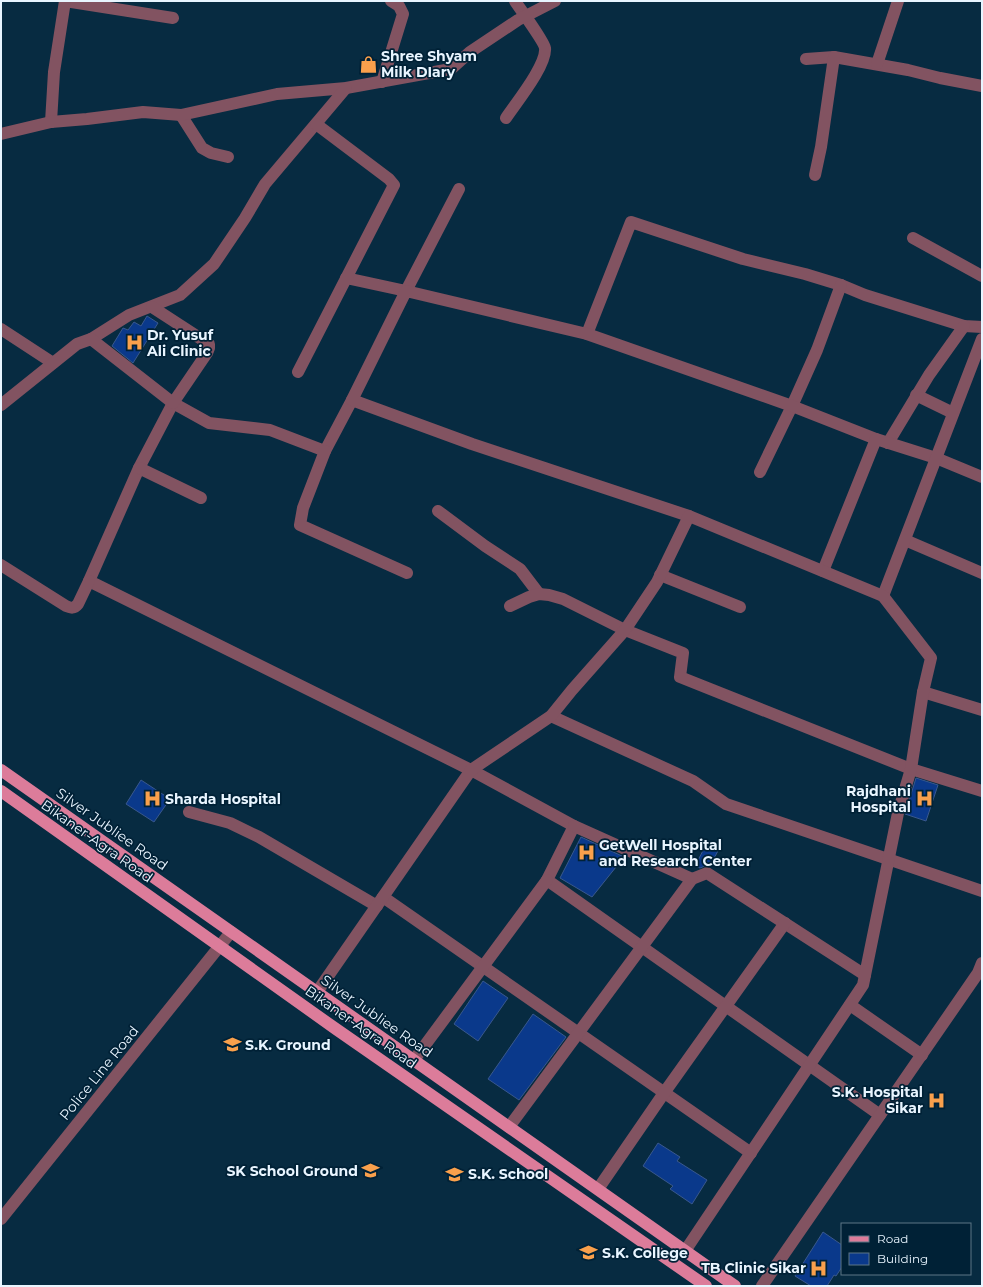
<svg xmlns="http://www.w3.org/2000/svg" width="983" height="1287" font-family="Montserrat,sans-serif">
<rect width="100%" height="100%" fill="#072b41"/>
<!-- building -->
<g fill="#0a398b" stroke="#39588d">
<path d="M 147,316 L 158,323 L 133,363 L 112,346 L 123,328 L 128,330 L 134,322 L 141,326 Z"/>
<path d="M 916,778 L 938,785 L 926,821 L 905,814 Z"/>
<path d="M 141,780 L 170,799 L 154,822 L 126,804 Z"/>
<path d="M 581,837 L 624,857 L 592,897 L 560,878 Z"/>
<path d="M 708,841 L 720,847 L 710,866 L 705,866 L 700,868 L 695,866 Z"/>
<path d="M 483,981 L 508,998 L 478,1041 L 454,1024 Z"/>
<path d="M 533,1014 L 566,1037 L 519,1100 L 488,1079 Z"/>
<path d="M 658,1143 L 680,1157 L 677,1161 L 707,1180 L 692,1204 L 670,1189 L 673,1186 L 643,1166 Z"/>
<path d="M 823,1232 L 842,1245 L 842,1267 L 836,1276 L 834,1275 L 827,1286 L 811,1286 L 795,1276 Z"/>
</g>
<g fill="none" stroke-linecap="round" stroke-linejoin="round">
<!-- minor -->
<g stroke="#825361" stroke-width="12">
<path d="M 65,1 L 173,18"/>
<path d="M 806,59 L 834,57 L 908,70 L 940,78 L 982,86"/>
<path d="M 877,64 L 898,1"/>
<path d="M 382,82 L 403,14 L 399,6 L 391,1"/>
<path d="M 181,115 L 202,148 L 211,153 L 228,157"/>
<path d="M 506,118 C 516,103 547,65 545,48 C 544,41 520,9 515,1"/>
<path d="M 51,122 L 54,72 L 65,1"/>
<path d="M 1,134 L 51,122 L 87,119 L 143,112 L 181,115 L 277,94 L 346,88 L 451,69 L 470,52 L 518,20 L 555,1"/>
<path d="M 815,175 L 821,147 L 834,57"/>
<path d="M 913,238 L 982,276"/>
<path d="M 346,278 L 406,291 L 459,189"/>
<path d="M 1,329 L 53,363"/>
<path d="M 587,334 L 631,222 L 743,259 L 805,274 L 841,285 L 865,295 L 964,326 L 982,327"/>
<path d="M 91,339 L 129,315 L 180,295 L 214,264 L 245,218 L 265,184 L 346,88"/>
<path d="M 298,372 L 394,185 L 389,179 L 316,124"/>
<path d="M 916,395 L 953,413"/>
<path d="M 352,400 L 325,451 L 270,430 L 209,423 L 173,403 L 139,468 L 89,581 L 471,770 L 574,826 L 547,880 L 880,1115"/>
<path d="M 1,405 L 77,344 L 91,339 L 173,403 L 207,353 L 209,348 L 209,344 L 152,307"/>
<path d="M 888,443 L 929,375 L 964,326"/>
<path d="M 325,451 L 303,508 L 300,525 L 407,573"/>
<path d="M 139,468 L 201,498"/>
<path d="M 760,472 L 792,406 L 817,350 L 841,285"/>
<path d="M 438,511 L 485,546 L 520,569 L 539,594"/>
<path d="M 689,516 L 472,444 L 352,400 L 406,291 L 587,334 L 792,406 L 876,439"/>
<path d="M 905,540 L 982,573"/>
<path d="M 1,565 L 66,606 C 71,608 74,609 78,604 L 89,581"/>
<path d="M 823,571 L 876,439 L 936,458 L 982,477"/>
<path d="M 660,575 L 740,607"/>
<path d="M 883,596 L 982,339"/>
<path d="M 510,606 L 529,597 L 539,594 L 549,595 L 563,599 L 625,630 L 683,653 L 680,677 L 911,769 L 982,791"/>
<path d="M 923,692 L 982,710"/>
<path d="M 551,716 L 693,781 L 726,804 L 982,891"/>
<path d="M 189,812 L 230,823 L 259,837 L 377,906"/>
<path d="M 692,879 L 707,873 L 865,975"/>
<path d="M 383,897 L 751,1153"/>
<path d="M 317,992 L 471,770 L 551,716 L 572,690 L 625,630 L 657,582 L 689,516 L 883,596 L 931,658 L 923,692 L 911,769 L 898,813 L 863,985 L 685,1251"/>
<path d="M 850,1005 L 922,1055"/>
<path d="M 414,1060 L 547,880"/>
<path d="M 509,1127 L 692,879 L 574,826"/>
<path d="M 598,1189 L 664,1093 L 785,923"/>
<path d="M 1,1219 L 231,932"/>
<path d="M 762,1286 L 978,973 L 982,963"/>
</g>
<!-- major -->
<g stroke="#dc7c9a" stroke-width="12">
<path d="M 1,770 L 735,1286"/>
<path d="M 1,791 L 336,1029 L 706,1286"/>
</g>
</g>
<!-- icons -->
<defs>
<symbol id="shop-bare" viewBox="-9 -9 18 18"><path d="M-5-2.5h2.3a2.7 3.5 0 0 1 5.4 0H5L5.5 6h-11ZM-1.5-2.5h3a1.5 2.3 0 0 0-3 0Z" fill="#f9a04c" stroke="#002136" stroke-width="2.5" paint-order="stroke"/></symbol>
<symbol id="hospital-bare" viewBox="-9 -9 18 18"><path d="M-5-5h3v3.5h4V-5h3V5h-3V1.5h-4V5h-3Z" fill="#f9a04c" stroke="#002136" stroke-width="2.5" paint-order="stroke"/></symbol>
<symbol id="university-bare" viewBox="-9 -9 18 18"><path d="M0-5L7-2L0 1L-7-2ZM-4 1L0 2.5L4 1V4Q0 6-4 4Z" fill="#f9a04c" stroke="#002136" stroke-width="2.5" paint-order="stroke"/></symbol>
<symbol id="school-bare" viewBox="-9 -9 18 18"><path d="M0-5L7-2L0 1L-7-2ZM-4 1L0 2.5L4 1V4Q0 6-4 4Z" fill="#f9a04c" stroke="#002136" stroke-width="2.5" paint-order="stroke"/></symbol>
</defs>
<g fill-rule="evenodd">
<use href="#shop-bare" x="356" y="52" width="25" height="25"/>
<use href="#hospital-bare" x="122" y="330" width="25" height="25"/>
<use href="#hospital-bare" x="140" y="786" width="25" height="25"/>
<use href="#hospital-bare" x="912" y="786" width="25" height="25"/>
<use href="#hospital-bare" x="574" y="840" width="25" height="25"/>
<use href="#university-bare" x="220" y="1032" width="25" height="25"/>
<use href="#hospital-bare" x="924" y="1088" width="25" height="25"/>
<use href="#school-bare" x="358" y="1158" width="25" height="25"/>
<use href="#school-bare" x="442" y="1162" width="25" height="25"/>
<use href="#university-bare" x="576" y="1240" width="25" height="25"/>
<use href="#hospital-bare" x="806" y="1256" width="25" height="25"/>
</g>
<g text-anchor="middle" stroke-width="3.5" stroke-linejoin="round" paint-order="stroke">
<!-- poi labels -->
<g font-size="14" font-weight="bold" fill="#e8f5ff" stroke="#002136" text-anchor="start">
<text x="381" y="61">Shree Shyam<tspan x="381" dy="16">Milk DIary</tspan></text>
<text x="147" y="340">Dr. Yusuf<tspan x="147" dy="16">Ali Clinic</tspan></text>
<text x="911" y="796" text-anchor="end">Rajdhani<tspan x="911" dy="16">Hospital</tspan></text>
<text x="165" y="804">Sharda Hospital</text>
<text x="599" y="850">GetWell Hospital<tspan x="599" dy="16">and Research Center</tspan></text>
<text x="245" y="1050">S.K. Ground</text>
<text x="923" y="1097" text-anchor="end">S.K. Hospital<tspan x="923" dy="16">Sikar</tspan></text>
<text x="358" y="1176" text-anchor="end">SK School Ground</text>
<text x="468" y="1179">S.K. School</text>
<text x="602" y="1258">S.K. College</text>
<text x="806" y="1273" text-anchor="end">TB Clinic Sikar</text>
</g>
<!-- street labels -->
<g font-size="14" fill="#e8f5ff" stroke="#002136">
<text transform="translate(112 829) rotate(35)" y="5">Silver Jubliee Road</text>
<text transform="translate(97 841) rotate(35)" y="5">Bikaner-Agra Road</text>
<text transform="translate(377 1016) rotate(35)" y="5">Silver Jubliee Road</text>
<text transform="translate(361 1027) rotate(35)" y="5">Bikaner-Agra Road</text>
<text transform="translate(99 1073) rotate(-51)" y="5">Police Line Road</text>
</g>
</g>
<!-- border -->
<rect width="983" height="1287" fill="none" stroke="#e8f5ff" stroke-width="4"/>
<!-- legend -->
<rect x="841" y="1223" width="130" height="52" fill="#002136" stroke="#5d7686"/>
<rect x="849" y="1236" width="20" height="6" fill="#dc7c9a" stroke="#5d7686"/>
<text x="877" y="1243" font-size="12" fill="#e8f5ff">Road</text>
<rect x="849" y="1253" width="20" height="12" fill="#0a398b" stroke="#5d7686"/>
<text x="877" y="1263" font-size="12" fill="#e8f5ff">Building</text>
</svg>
